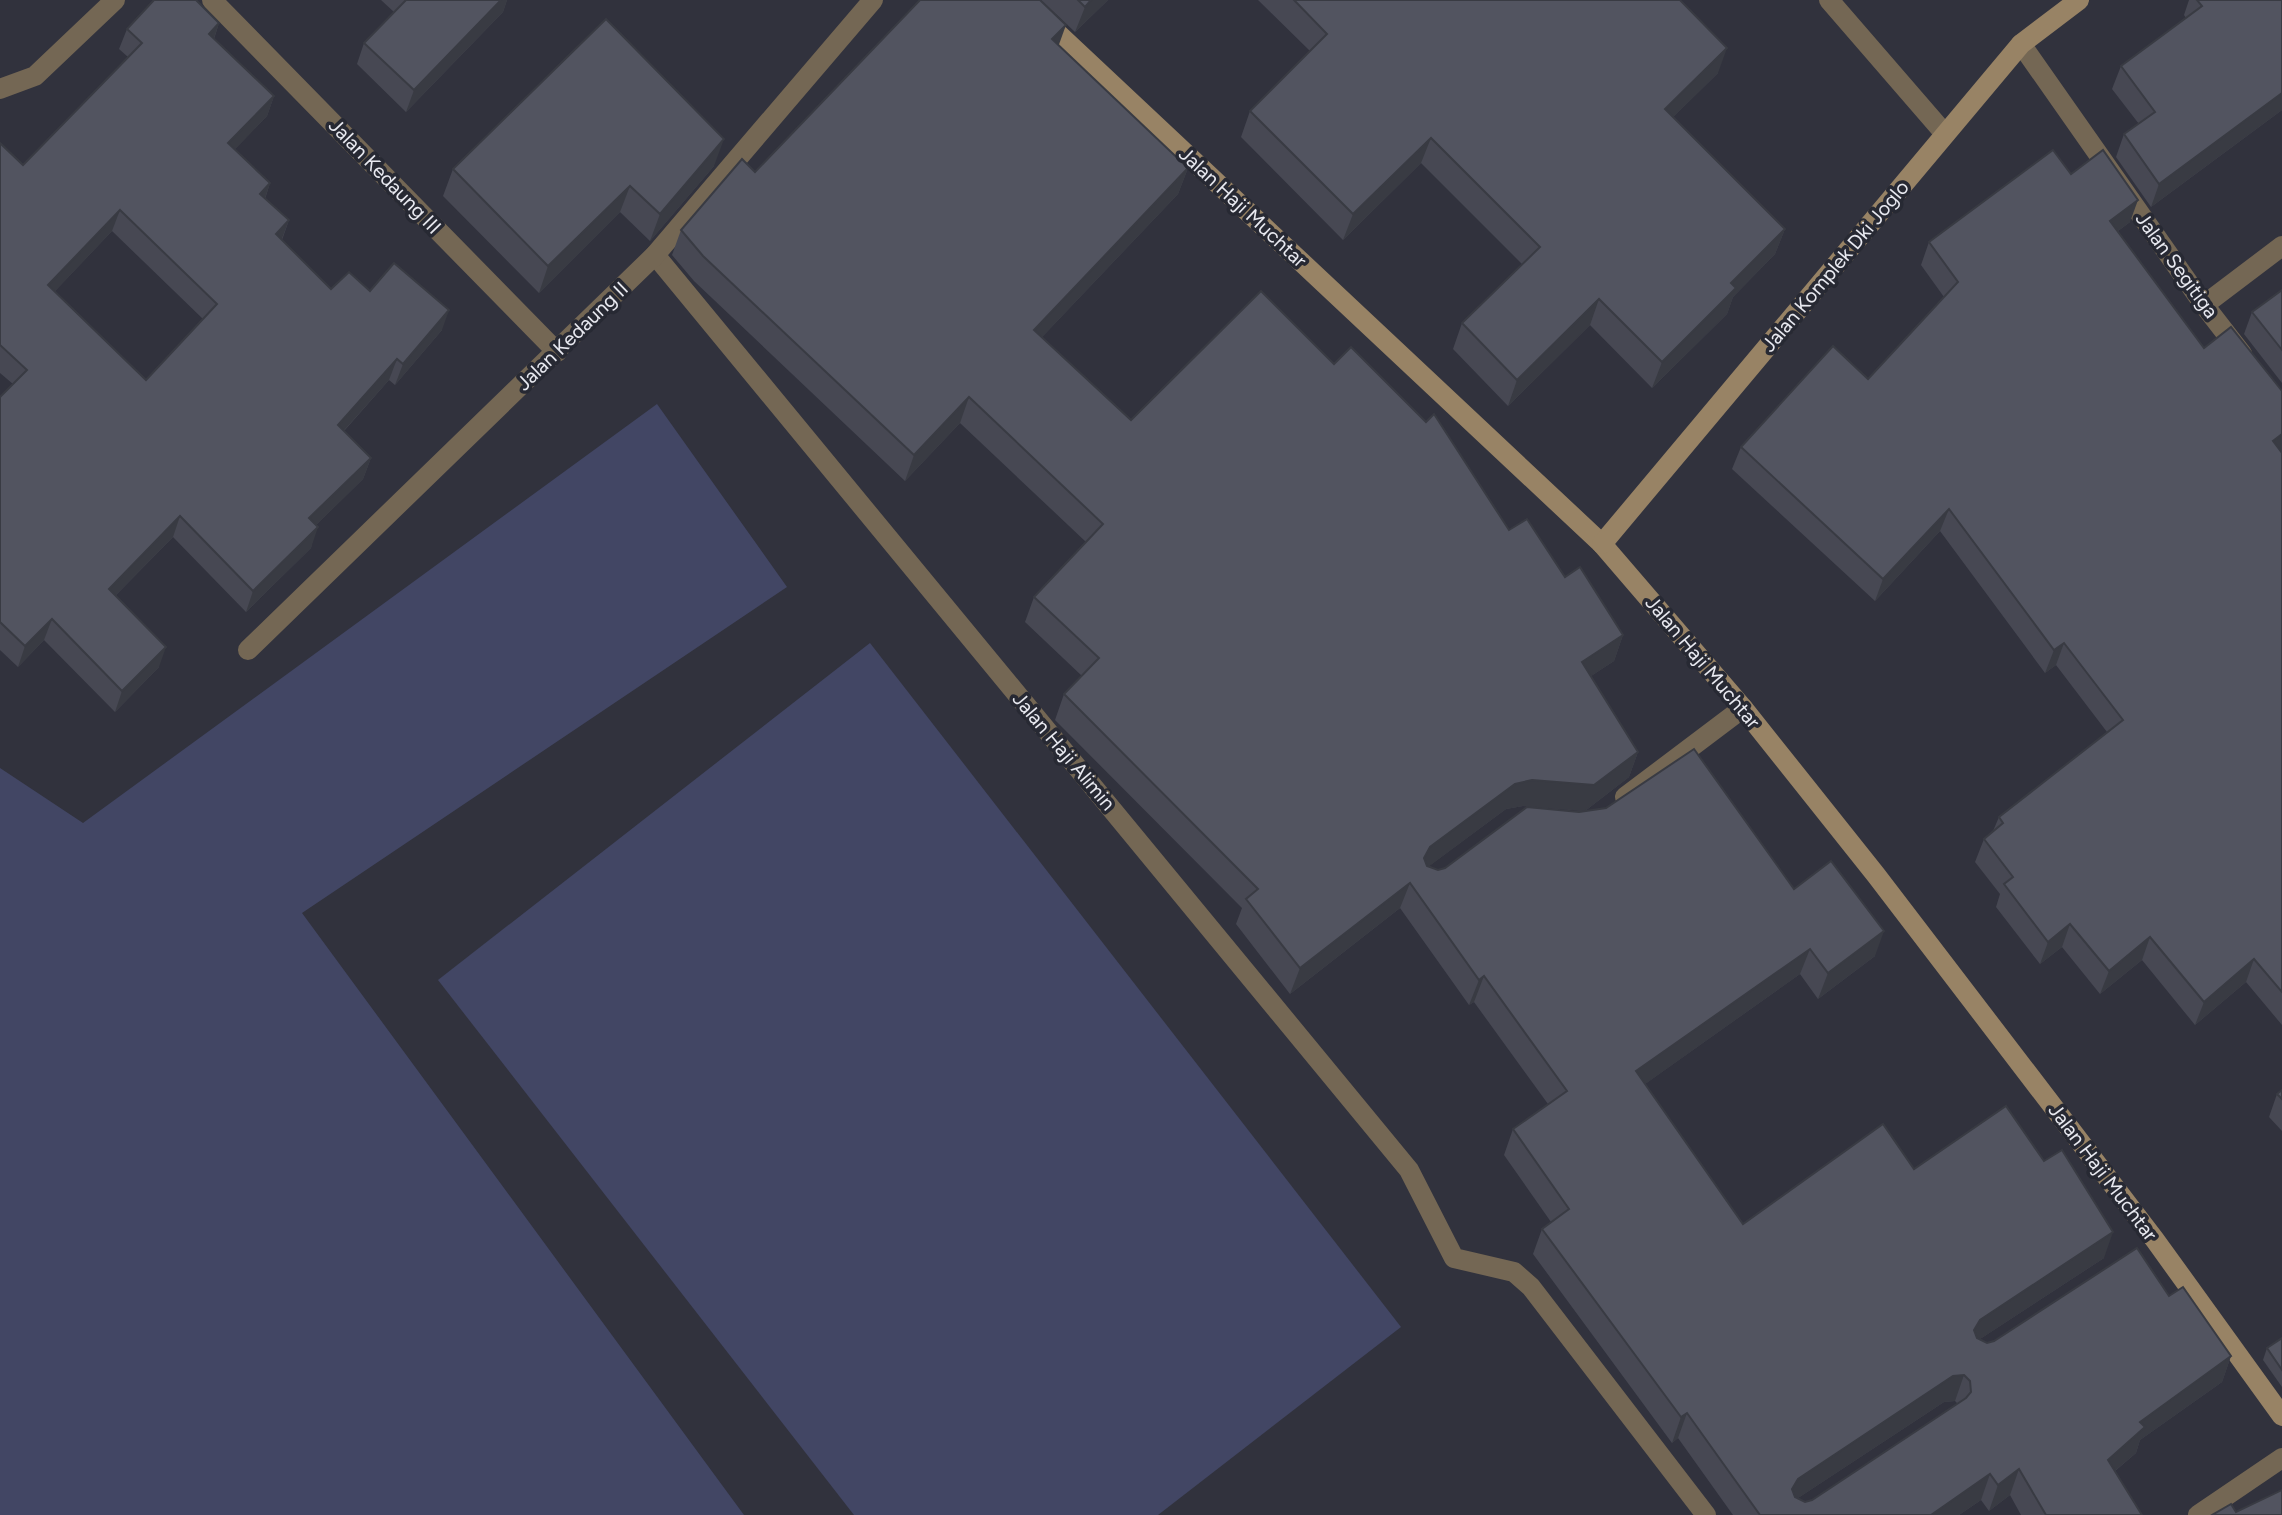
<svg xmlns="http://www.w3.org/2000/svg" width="2282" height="1515" font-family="Figtree,sans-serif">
<rect width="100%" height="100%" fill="#31323d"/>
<!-- green -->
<g fill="#424664">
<path d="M 657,404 L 787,587 L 302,913 L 744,1515 L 0,1515 L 0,768 L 83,823 Z"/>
<path d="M 870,643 L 1401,1327 L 1158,1515 L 854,1515 L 438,980 Z"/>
</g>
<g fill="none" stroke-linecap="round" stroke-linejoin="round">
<!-- street -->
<g stroke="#746754" stroke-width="20">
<path d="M 212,0 L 557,352"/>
<path d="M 1829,0 L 1945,134"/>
<path d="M 2021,44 L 2204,305 L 2242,354"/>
<path d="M 0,89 L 35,76 L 115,0"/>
<path d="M 655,255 L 1409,1170 L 1454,1258 L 1514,1272 L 1531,1287 L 1706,1515"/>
<path d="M 2204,305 L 2282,246"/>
<path d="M 248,650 L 655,255 L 873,0"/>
<path d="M 1625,797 L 1743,708"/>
<path d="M 2198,1515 L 2282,1458"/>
</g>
<!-- secondary -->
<g stroke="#988365" stroke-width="20">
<path d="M 1022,0 L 1602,544 L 1743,708 L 1876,875 L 2155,1240 L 2282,1416"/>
<path d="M 1602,544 L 2021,44 L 2079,0"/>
</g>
</g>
<!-- wall -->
<g fill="#474853" fill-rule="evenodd">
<path d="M 381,0 L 507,0 L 503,12 L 406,112 L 357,64 L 364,43 L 394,12 Z"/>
<path d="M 1041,0 L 1108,0 L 1075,32 Z"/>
<path d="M 1258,0 L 1680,0 L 1718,73 L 1673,117 L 1785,229 L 1775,254 L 1733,297 L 1727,314 L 1652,388 L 1590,325 L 1508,406 L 1453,349 L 1462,323 L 1522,264 L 1421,163 L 1343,240 L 1241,137 L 1250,111 L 1310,51 Z"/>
<path d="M 2189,0 L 2282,0 L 2282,110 L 2151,207 L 2116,157 L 2124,134 L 2139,124 L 2112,89 L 2121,66 L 2186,18 L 2184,15 Z"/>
<path d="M 219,23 L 214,39 L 274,96 L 267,116 L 235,149 L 270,183 L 265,199 L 289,220 L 282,240 L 331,289 L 370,291 L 442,330 L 395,385 L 389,380 L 344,431 L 371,458 L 363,479 L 316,525 L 311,548 L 246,612 L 173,537 L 116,595 L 159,667 L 115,712 L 44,640 L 18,667 L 0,650 L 0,397 L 13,384 L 0,373 L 0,143 L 23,165 L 128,57 L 119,49 L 127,29 ZM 112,231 L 203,319 L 146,380 L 55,291 Z"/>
<path d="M 1058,46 L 1188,168 L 1178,194 L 1042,337 L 1131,420 L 1334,364 L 1509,530 L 1565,577 L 1623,635 L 1614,661 L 1591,676 L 1638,752 L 1629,777 L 1585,811 L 1523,806 L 1506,809 L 1429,866 L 1438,870 L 1794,889 L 1875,956 L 1818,999 L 1800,974 L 1645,1084 L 1743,1224 L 1914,1169 L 2104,1258 L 1980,1339 L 1987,1343 L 2169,1296 L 2231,1356 L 2222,1382 L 2140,1440 L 2136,1453 L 2115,1471 L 2142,1515 L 2021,1515 L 2010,1495 L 1989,1511 L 1981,1500 L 1959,1515 L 1733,1515 L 1678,1438 L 1672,1443 L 1533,1254 L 1542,1229 L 1551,1222 L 1504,1155 L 1513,1129 L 1548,1104 L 1474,1002 L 1469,1005 L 1400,908 L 1290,994 L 1236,924 L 1242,908 L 1055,720 L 1064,694 L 1082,676 L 1025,622 L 1034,597 L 1086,542 L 960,423 L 905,481 L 694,281 L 672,255 L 681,230 L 755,172 ZM 1955,1401 L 1958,1404 L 1812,1500 L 1805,1502 L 1798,1498 L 1944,1402 Z"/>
<path d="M 714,166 L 650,241 L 620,212 L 539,293 L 443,196 L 453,169 Z"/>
<path d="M 2071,174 L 2130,222 L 2118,231 L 2204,348 L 2282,391 L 2282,450 L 2281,451 L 2282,453 L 2282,1025 L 2246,982 L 2195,1025 L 2142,960 L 2100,994 L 2062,947 L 2040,964 L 1996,907 L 2000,894 L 1975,862 L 1984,839 L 1993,831 L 1999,817 L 2107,732 L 2056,665 L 2045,673 L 1940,531 L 1875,601 L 1732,469 L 1741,447 L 1868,379 L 1944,297 L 1921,265 L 1929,242 Z"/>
<path d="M 2282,290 L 2282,383 L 2244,334 L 2252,312 Z"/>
<path d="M 2282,1090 L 2282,1131 L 2269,1117 L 2277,1094 Z"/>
<path d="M 2282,1338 L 2282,1387 L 2263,1360 L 2267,1348 Z"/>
</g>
<!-- shaded-wall -->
<g fill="#393b43">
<path d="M 501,0 L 507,0 L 503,12 L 406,112 L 414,90 Z"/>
<path d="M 1091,0 L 1108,0 L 1075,32 L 1085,7 Z"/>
<path d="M 219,23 L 212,44 L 209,34 Z"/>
<path d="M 1066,25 L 1057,50 L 1052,39 Z"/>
<path d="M 1727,48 L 1718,73 L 1656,134 L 1665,109 Z"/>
<path d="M 2282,93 L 2282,110 L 2151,207 L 2159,184 Z"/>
<path d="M 274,96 L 267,116 L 221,164 L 228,143 Z"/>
<path d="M 1431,138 L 1421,163 L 1343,240 L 1353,214 Z"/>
<path d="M 724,139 L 714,166 L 650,241 L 660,214 Z"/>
<path d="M 1188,168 L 1178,194 L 1025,355 L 1034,330 Z"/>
<path d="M 270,183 L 263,204 L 260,194 Z"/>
<path d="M 630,186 L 620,212 L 539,293 L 548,266 Z"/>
<path d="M 2138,200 L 2130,222 L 2102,243 L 2110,221 Z"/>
<path d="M 120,210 L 112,231 L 41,306 L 48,285 Z"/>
<path d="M 289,220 L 281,241 L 276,234 Z"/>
<path d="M 1785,229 L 1775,254 L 1733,297 L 1727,314 L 1652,388 L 1662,362 L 1731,283 Z"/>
<path d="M 1599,299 L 1590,325 L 1508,406 L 1517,380 Z"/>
<path d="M 449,310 L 442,330 L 395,385 L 403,364 Z"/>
<path d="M 397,359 L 389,380 L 330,446 L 338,425 Z"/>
<path d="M 969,397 L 960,423 L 905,481 L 914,455 Z"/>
<path d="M 2282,434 L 2282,450 L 2265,464 L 2273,441 Z"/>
<path d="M 371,458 L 363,479 L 302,539 L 309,518 Z"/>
<path d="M 1949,509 L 1940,531 L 1875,601 L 1883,579 Z"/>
<path d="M 180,516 L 173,537 L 102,609 L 109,589 Z"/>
<path d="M 318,527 L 311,548 L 246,612 L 253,591 Z"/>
<path d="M 52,619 L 44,640 L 18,667 L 25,646 Z"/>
<path d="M 1623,635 L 1614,661 L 1573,688 L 1582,662 Z"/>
<path d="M 2064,643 L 2056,665 L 2045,673 L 2054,650 Z"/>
<path d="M 166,647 L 159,667 L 115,712 L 122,691 Z"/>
<path d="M 1638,752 L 1629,777 L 1585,811 L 1523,806 L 1506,809 L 1420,873 L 1424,858 L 1430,847 L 1515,784 Z"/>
<path d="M 1410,883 L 1400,908 L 1290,994 L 1300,968 Z"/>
<path d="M 2070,924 L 2062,947 L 2040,964 L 2048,942 Z"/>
<path d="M 1884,931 L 1875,956 L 1818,999 L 1828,973 Z"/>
<path d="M 2150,937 L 2142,960 L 2100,994 L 2109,971 Z"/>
<path d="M 1810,949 L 1800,974 L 1627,1097 L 1636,1071 Z"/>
<path d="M 2254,959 L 2246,982 L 2195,1025 L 2204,1002 Z"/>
<path d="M 1484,976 L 1474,1002 L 1469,1005 L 1479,980 Z"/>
<path d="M 2113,1232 L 2104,1258 L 1971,1345 L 1974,1330 L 1980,1320 Z"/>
<path d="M 2231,1356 L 2222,1382 L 2140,1440 L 2136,1453 L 2098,1485 L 2108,1460 L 2140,1422 Z"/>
<path d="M 1964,1375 L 1955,1401 L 1944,1402 L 1789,1504 L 1792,1489 L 1798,1479 L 1953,1376 Z"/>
<path d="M 1687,1413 L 1678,1438 L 1672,1443 L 1681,1417 Z"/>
<path d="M 2019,1469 L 2010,1495 L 1989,1511 L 1998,1485 Z"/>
<path d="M 1990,1474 L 1981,1500 L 1959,1515 L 1931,1515 Z"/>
</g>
<!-- building -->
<g fill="#525460" stroke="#393b43" stroke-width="2" fill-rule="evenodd">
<path d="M 154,0 L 196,0 L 219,23 L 209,34 L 274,96 L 228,143 L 270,183 L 260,194 L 289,220 L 276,234 L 331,289 L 349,272 L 370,291 L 394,263 L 449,310 L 403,364 L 397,359 L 338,425 L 371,458 L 309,518 L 318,527 L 253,591 L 180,516 L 109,589 L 166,647 L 122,691 L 52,619 L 25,646 L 0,622 L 0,397 L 27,370 L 0,345 L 0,143 L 23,165 L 142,43 L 127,29 ZM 120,210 L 217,304 L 146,380 L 48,285 Z"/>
<path d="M 406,0 L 501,0 L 414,90 L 364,43 Z"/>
<path d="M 920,0 L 1040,0 L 1066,25 L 1052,39 L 1188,168 L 1034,330 L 1131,420 L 1261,291 L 1334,364 L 1351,347 L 1426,422 L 1434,414 L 1509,530 L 1527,519 L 1565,577 L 1580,567 L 1623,635 L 1582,662 L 1638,752 L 1594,785 L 1532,780 L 1515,784 L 1430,847 L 1424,858 L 1427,866 L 1438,870 L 1445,868 L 1527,807 L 1579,812 L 1606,808 L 1694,749 L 1794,889 L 1831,861 L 1884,931 L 1828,973 L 1810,949 L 1636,1071 L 1743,1224 L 1883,1124 L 1914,1169 L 2006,1106 L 2044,1161 L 2062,1150 L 2113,1232 L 1980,1320 L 1974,1330 L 1977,1338 L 1987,1343 L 1994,1341 L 2137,1248 L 2169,1296 L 2183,1287 L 2231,1356 L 2140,1422 L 2145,1427 L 2108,1460 L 2142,1515 L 2046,1515 L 2019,1469 L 1998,1485 L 1990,1474 L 1931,1515 L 1760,1515 L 1687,1413 L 1681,1417 L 1542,1229 L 1569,1209 L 1513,1129 L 1567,1091 L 1484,976 L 1479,980 L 1410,883 L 1300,968 L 1246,899 L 1258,889 L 1064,694 L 1099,658 L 1034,597 L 1103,524 L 969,397 L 914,455 L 703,256 L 681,230 L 742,159 L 755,172 ZM 1964,1375 L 1970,1381 L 1971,1392 L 1966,1398 L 1812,1500 L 1805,1502 L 1795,1497 L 1792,1489 L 1798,1479 L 1953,1376 Z"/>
<path d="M 1078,0 L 1091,0 L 1085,7 Z"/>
<path d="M 1294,0 L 1680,0 L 1727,48 L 1665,109 L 1785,229 L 1731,283 L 1736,288 L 1662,362 L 1599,299 L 1517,380 L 1462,323 L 1540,247 L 1431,138 L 1353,214 L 1250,111 L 1327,34 Z"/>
<path d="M 2197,0 L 2282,0 L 2282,93 L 2159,184 L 2124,134 L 2155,112 L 2121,66 L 2202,6 Z"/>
<path d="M 606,19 L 724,139 L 660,214 L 630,186 L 548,266 L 453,169 Z"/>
<path d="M 2053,150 L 2071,174 L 2103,150 L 2138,200 L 2110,221 L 2204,348 L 2231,327 L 2282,391 L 2282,434 L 2273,441 L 2282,453 L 2282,992 L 2254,959 L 2204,1002 L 2150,937 L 2109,971 L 2070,924 L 2048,942 L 2004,884 L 2013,877 L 1984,839 L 2003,823 L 1999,817 L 2123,720 L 2064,643 L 2054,650 L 1949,509 L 1883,579 L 1741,447 L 1833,346 L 1868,379 L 1958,282 L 1929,242 Z"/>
<path d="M 2282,290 L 2282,350 L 2252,312 Z"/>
<path d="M 2282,1090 L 2282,1099 L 2277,1094 Z"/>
<path d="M 2282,1338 L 2282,1370 L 2267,1348 Z"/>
<path d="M 2282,1490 L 2282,1515 L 2212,1515 L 2231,1504 L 2236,1512 Z"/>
</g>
<g text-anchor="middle" stroke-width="7" stroke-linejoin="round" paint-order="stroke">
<!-- street labels -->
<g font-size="20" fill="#e8e9f0" stroke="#272933">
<text transform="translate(385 176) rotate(46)" y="7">Jalan Kedaung III</text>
<text transform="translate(1243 207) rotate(43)" y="7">Jalan Haji Muchtar</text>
<text transform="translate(2177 265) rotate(54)" y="7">Jalan Segitiga</text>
<text transform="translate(1835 266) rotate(-50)" y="7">Jalan Komplek Dki Joglo</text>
<text transform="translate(572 336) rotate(-44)" y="7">Jalan Kedaung II</text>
<text transform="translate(1703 662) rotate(50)" y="7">Jalan Haji Muchtar</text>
<text transform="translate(1064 751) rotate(50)" y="7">Jalan Haji Alimin</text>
<text transform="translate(2103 1172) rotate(53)" y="7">Jalan Haji Muchtar</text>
</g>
</g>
</svg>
